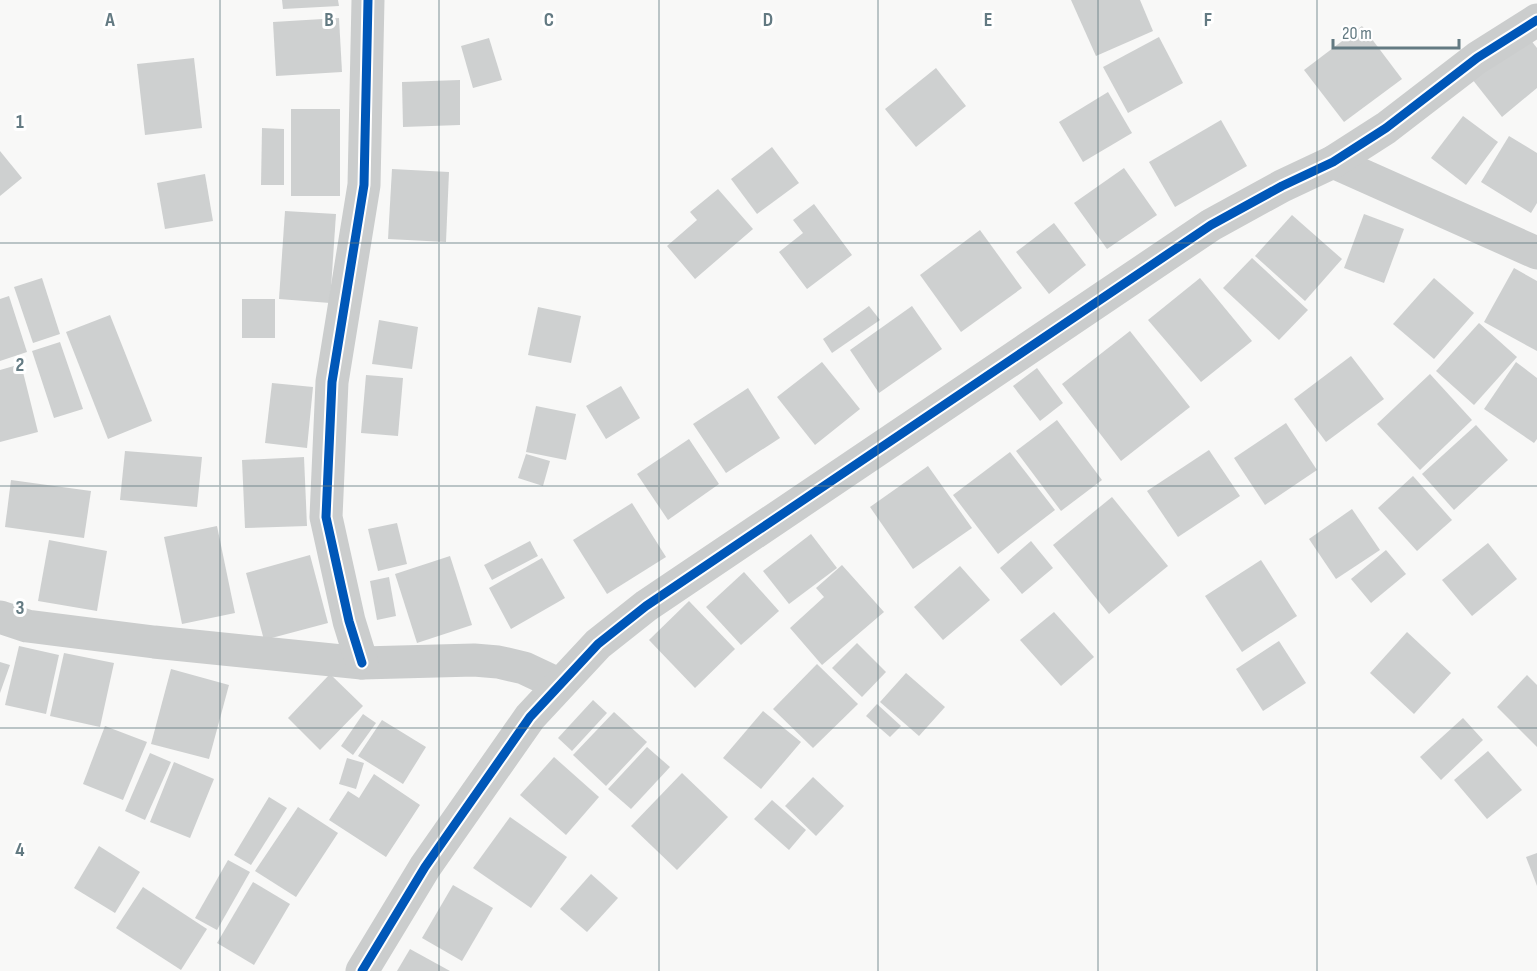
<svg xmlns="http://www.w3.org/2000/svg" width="1537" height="971" font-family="'Sofia Sans Condensed',sans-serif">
<rect width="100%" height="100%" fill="#f8f8f7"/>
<!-- building -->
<g fill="#ced0d0">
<path d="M 282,0 L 338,0 L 339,6 L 283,9 Z"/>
<path d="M 1071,0 L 1140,0 L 1153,31 L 1096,56 Z"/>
<path d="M 339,18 L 342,72 L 276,76 L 273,22 Z"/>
<path d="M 1362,26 L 1402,79 L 1344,122 L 1304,70 Z"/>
<path d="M 1526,34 L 1537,48 L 1537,88 L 1502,117 L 1472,79 Z"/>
<path d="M 1159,37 L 1183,83 L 1128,113 L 1103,67 Z"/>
<path d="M 489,38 L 502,80 L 473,88 L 461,46 Z"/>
<path d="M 194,58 L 202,128 L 145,135 L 137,64 Z"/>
<path d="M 936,68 L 966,106 L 916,147 L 885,109 Z"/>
<path d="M 460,80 L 460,125 L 403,127 L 402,82 Z"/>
<path d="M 1108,92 L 1132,133 L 1083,162 L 1059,122 Z"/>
<rect x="291" y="109" width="49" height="87"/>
<path d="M 1463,116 L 1498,142 L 1466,185 L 1431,158 Z"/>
<path d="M 1221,120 L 1247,166 L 1175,207 L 1149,162 Z"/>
<path d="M 262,128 L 284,129 L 284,185 L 261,185 Z"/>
<path d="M 1509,136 L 1537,153 L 1537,203 L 1531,213 L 1481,182 Z"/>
<path d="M 772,147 L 799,183 L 757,214 L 731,179 Z"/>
<path d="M 0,151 L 22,178 L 0,196 Z"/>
<path d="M 1124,168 L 1157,215 L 1107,249 L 1074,203 Z"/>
<path d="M 392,169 L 449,172 L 446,242 L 388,239 Z"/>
<path d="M 205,174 L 213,221 L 165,229 L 157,183 Z"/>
<path d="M 718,189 L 753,229 L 695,279 L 667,246 L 697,220 L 690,212 Z"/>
<path d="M 814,204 L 852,255 L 807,289 L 779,252 L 803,233 L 793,220 Z"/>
<path d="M 285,211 L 336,214 L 330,303 L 279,299 Z"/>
<path d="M 1364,214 L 1404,229 L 1384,283 L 1344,268 Z"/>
<path d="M 1292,215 L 1342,259 L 1305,301 L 1255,256 Z"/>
<path d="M 1054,223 L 1086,265 L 1049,294 L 1016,252 Z"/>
<path d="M 980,230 L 1022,288 L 961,332 L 920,275 Z"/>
<path d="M 1252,258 L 1308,310 L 1279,340 L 1223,288 Z"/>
<path d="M 1514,268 L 1537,281 L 1537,351 L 1484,322 Z"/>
<path d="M 42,278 L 60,334 L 33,343 L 14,287 Z"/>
<path d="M 1200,278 L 1252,341 L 1201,382 L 1148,320 Z"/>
<path d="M 1434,278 L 1474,313 L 1434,359 L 1393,324 Z"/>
<path d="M 9,296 L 27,352 L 0,361 L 0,299 Z"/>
<rect x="242" y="299" width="33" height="39"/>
<path d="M 869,306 L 880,320 L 832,353 L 823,339 Z"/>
<path d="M 912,306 L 942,349 L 879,393 L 850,350 Z"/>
<path d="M 538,307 L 581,316 L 571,363 L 528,355 Z"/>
<path d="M 110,315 L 152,421 L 108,439 L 66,332 Z"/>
<path d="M 379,320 L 418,327 L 412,369 L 372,364 Z"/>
<path d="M 1479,323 L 1517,357 L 1474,405 L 1436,371 Z"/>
<path d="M 1130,331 L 1190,407 L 1121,461 L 1062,384 Z"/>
<path d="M 60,342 L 83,409 L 54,418 L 32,351 Z"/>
<path d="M 1351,356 L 1384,399 L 1326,442 L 1294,399 Z"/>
<path d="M 822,362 L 860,409 L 815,445 L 777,397 Z"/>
<path d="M 1516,362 L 1537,378 L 1537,439 L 1534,443 L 1484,409 Z"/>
<path d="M 21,364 L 38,432 L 0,442 L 0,370 Z"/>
<path d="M 1037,368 L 1063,403 L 1040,421 L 1013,386 Z"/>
<path d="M 1430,374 L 1472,420 L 1420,470 L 1377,424 Z"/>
<path d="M 366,375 L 403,378 L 398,436 L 361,433 Z"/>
<path d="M 272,383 L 313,387 L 307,448 L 265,443 Z"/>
<path d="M 621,386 L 640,418 L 606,439 L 586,406 Z"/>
<path d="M 748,388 L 780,438 L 726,473 L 693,424 Z"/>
<path d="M 536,406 L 576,414 L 566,460 L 526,452 Z"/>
<path d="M 1057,420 L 1102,480 L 1061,511 L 1016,451 Z"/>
<path d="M 1286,423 L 1317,470 L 1265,505 L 1234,458 Z"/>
<path d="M 1476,425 L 1508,460 L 1454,510 L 1422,474 Z"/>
<path d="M 689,439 L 719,484 L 668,520 L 637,474 Z"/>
<path d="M 1209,450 L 1240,496 L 1178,537 L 1147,491 Z"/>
<path d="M 125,451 L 202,457 L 197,507 L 120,500 Z"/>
<path d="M 1010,452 L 1055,510 L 998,554 L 953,495 Z"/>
<path d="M 526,454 L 550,461 L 543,486 L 518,478 Z"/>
<path d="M 304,457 L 307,526 L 245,528 L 242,460 Z"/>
<path d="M 928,466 L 972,528 L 913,569 L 870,507 Z"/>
<path d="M 1413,476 L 1452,520 L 1417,551 L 1378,508 Z"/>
<path d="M 11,480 L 91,491 L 84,538 L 5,527 Z"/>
<path d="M 1112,497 L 1168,566 L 1109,614 L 1053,545 Z"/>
<path d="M 632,503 L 666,557 L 607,594 L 573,540 Z"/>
<path d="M 1352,509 L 1380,550 L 1336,579 L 1309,539 Z"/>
<path d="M 397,523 L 407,564 L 378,571 L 368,529 Z"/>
<path d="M 217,526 L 235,613 L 182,624 L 164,537 Z"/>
<path d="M 811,534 L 837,568 L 789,604 L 763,571 Z"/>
<path d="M 49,540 L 107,551 L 97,611 L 38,601 Z"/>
<path d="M 530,541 L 538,556 L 492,580 L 484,565 Z"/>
<path d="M 1031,541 L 1053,568 L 1022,594 L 1000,568 Z"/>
<path d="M 1488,543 L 1517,579 L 1472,616 L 1442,580 Z"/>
<path d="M 1386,550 L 1406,574 L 1371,603 L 1351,579 Z"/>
<path d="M 310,555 L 328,623 L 264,640 L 246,573 Z"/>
<path d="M 450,556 L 472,625 L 417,643 L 395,574 Z"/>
<path d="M 542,558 L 565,598 L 511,629 L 489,588 Z"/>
<path d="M 1261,560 L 1297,616 L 1242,652 L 1205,596 Z"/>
<path d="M 842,565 L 884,612 L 822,665 L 790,628 L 824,597 L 816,588 Z"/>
<path d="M 960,566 L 990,600 L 943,640 L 914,607 Z"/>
<path d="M 744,572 L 779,611 L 741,645 L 706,607 Z"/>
<path d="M 389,577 L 396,616 L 377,620 L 370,581 Z"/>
<path d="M 689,601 L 735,649 L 695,688 L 649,640 Z"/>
<path d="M 1054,612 L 1094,657 L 1061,686 L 1020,640 Z"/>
<path d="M 1407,632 L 1451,673 L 1414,714 L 1370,673 Z"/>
<path d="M 1279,641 L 1306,683 L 1263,711 L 1236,669 Z"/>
<path d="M 857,643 L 886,672 L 862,697 L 832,668 Z"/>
<path d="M 19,646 L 59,655 L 46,714 L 5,705 Z"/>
<path d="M 64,653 L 114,663 L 100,727 L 50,716 Z"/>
<path d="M 0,662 L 10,665 L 0,693 Z"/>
<path d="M 817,664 L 858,704 L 813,748 L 773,709 Z"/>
<path d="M 171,669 L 229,685 L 209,759 L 151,744 Z"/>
<path d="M 906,673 L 945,707 L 919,736 L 880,702 Z"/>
<path d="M 330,674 L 363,706 L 320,750 L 288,718 Z"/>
<path d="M 1527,675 L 1537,685 L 1537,747 L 1497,707 Z"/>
<path d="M 593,700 L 607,713 L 572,751 L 558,738 Z"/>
<path d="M 877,704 L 901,726 L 890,737 L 866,716 Z"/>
<path d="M 763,711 L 801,742 L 761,789 L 723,758 Z"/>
<path d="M 614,712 L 647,742 L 606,786 L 573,755 Z"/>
<path d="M 363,714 L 376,723 L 353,755 L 341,746 Z"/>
<path d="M 1463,718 L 1483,740 L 1441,780 L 1420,757 Z"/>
<path d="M 382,720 L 426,747 L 403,784 L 358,756 Z"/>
<path d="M 105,726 L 147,742 L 123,800 L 83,784 Z"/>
<path d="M 647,747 L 670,767 L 631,809 L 608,789 Z"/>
<path d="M 1488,751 L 1522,790 L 1487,819 L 1454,780 Z"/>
<path d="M 150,753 L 171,762 L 145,820 L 125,811 Z"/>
<path d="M 554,757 L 599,797 L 566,835 L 520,795 Z"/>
<path d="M 347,758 L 364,763 L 356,789 L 339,784 Z"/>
<path d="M 174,762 L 214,779 L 190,838 L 150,822 Z"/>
<path d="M 682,773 L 728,817 L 677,870 L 631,826 Z"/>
<path d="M 374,774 L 420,805 L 386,857 L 329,820 L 348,791 L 359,798 Z"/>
<path d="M 813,777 L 844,806 L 816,836 L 785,806 Z"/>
<path d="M 269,797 L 287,808 L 251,865 L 234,855 Z"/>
<path d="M 772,800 L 806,830 L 789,850 L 754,819 Z"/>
<path d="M 298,807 L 338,833 L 296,897 L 255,871 Z"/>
<path d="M 510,817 L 567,857 L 531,908 L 473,868 Z"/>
<path d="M 99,846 L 140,872 L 115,913 L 74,888 Z"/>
<path d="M 1537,853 L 1537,886 L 1526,857 Z"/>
<path d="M 228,860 L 250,872 L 217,930 L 195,918 Z"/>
<path d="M 591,874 L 618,898 L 587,932 L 560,909 Z"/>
<path d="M 253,882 L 290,904 L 254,965 L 217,943 Z"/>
<path d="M 453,885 L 493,908 L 462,961 L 422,938 Z"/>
<path d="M 143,887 L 207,929 L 181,970 L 116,928 Z"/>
<path d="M 410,949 L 450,971 L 397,971 Z"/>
</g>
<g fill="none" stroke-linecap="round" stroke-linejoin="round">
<!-- minor -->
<g stroke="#cbcdcd" stroke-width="33">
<path d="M 1333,162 L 1537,253"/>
<path d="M 0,617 L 27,626 L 154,642 L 362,663 L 474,660 L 498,662 L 524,668 L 558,684"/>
<path d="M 362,663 L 349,621 L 326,517 L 332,382 L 364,185 L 368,0"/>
<path d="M 362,971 L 425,867 L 530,717 L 598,644 L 646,606 L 1211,225 L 1282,186 L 1333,162 L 1386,128 L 1477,58 L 1537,20"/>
</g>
<defs>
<g id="cycleway">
<path d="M 362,663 L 349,621 L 326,517 L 332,382 L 364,185 L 368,0"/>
<path d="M 362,971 L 425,867 L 530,717 L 598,644 L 646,606 L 1211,225 L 1282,186 L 1333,162 L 1386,128 L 1477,58 L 1537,20"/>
</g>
</defs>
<!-- cycleway casing -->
<use href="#cycleway" stroke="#fff" stroke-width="13"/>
<!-- cycleway -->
<use href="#cycleway" stroke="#0057b8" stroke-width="9"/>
</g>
<!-- grid -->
<path fill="none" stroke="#637a82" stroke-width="1.5" stroke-opacity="0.55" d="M 220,0 L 220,971M 439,0 L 439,971M 659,0 L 659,971M 878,0 L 878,971M 1098,0 L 1098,971M 1317,0 L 1317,971M 0,243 L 1537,243M 0,486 L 1537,486M 0,728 L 1537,728"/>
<g font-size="20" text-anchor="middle" font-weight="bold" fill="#637a82" stroke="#fff" stroke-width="6" stroke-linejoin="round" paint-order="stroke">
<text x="110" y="26">A</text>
<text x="329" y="26">B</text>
<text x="549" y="26">C</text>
<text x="768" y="26">D</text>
<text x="988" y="26">E</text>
<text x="1208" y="26">F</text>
<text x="20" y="128">1</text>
<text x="20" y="371">2</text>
<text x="20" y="614">3</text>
<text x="20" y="856">4</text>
</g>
<!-- scale -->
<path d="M1333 39v9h126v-9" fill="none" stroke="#637a82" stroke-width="3"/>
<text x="1342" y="39" font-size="18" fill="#637a82" stroke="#ffffff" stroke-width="4.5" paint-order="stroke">20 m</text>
</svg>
